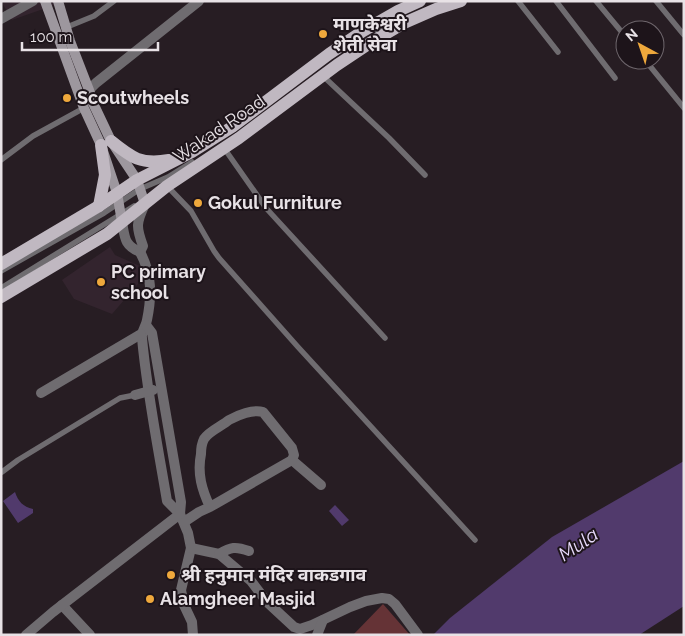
<svg xmlns="http://www.w3.org/2000/svg" width="685" height="636" font-family="Raleway,'Noto Sans Devanagari',sans-serif">
<rect width="100%" height="100%" fill="#271d23"/>
<!-- built -->
<g fill="#33242e">
<path d="M 1,1 L 66,1 L 12,20 Z"/>
<path d="M 110,247 L 115,255 L 142,267 L 138,284 L 112,314 L 74,299 L 62,280 Z"/>
</g>
<!-- green -->
<path fill="#653336" d="M 383,604 L 410,635 L 353,635 Z"/>
<!-- water -->
<g fill="#513a6c">
<path d="M 684,461 L 684,606 L 639,635 L 433,635 L 450,618 L 552,537 Z"/>
<path d="M 15,492 C 18,501 23,507 33,509 L 33,513 L 18,523 L 3,501 Z"/>
<path d="M 335,505 L 349,520 L 342,526 L 329,511 Z"/>
</g>
<g fill="none" stroke-linecap="round" stroke-linejoin="round">
<!-- service -->
<g stroke="#6f6c70" stroke-width="5.5">
<path d="M 518,1 L 558,52"/>
<path d="M 556,1 L 615,78"/>
<path d="M 596,1 L 625,36"/>
<path d="M 656,1 L 684,35"/>
<path d="M 67,27 L 94,16 L 114,1"/>
<path d="M 378,32 L 390,23 L 400,19"/>
<path d="M 645,60 L 684,108"/>
<path d="M 323,76 L 389,138 L 425,175"/>
<path d="M 224,148 L 266,208 L 385,338"/>
<path d="M 1,160 L 33,136 L 84,108"/>
<path d="M 167,186 L 191,211 L 214,251 L 219,258 L 298,347 L 475,540"/>
<path d="M 1,271 L 104,213 L 140,189 L 168,177 L 192,162"/>
<path d="M 1,288 L 134,206"/>
<path d="M 2,472 L 18,460 L 120,398 L 135,395"/>
</g>
<!-- minor -->
<g stroke="#6f6c70" stroke-width="10">
<path d="M 1,19 L 33,1"/>
<path d="M 89,90 L 96,83 L 199,1"/>
<path d="M 122,222 C 125,238 124,245 140,252"/>
<path d="M 140,252 C 152,274 152,296 147,320 C 146,326 141,332 142,338 C 147,393 158,447 167,501 L 180,514 L 188,533 L 191,548 L 181,590 L 184,605 L 192,622 L 193,635"/>
<path d="M 140,252 L 143,246 C 136,227 136,223 145,204"/>
<path d="M 41,393 L 141,334"/>
<path d="M 135,395 L 153,390"/>
<path d="M 292,460 L 321,485"/>
<path d="M 184,522 L 199,512 L 210,507 L 292,460 L 294,455 L 292,448 L 263,412 C 253,409 238,415 229,420 C 222,426 209,431 204,439 C 202,443 201,450 201,454 C 197,474 202,490 210,507"/>
<path d="M 191,548 L 219,554 L 251,581 L 267,602 L 294,627 L 300,629 L 312,625 L 350,607 L 366,601 L 382,598 L 389,599 L 395,604 L 418,635"/>
<path d="M 219,554 C 231,547 235,546 249,551"/>
<path d="M 62,605 L 90,635"/>
<path d="M 26,635 L 53,612 L 180,514 L 181,502 L 152,333 L 146,325"/>
<path d="M 317,635 L 323,620"/>
</g>
<!-- secondary -->
<g stroke="#9d979e" stroke-width="10">
<path d="M 45,1 L 84,108 L 101,145 L 117,193 L 122,222"/>
<path d="M 58,1 L 70,41 L 89,90 L 93,103 L 111,141 L 137,180 L 145,204"/>
</g>
<!-- primary -->
<g stroke="#c0b8c1" stroke-width="12">
<path d="M 111,141 C 132,158 141,165 169,160"/>
<path d="M 99,206 L 105,175 L 101,145"/>
<path d="M 1,264 L 99,206 L 137,180 L 192,152 L 232,127 L 329,54 L 363,31 L 398,11 L 420,1"/>
<path d="M 1,297 L 107,234 L 167,186 L 239,138 L 337,65 L 370,43 L 404,23 L 436,9 L 461,1"/>
</g>
</g>
<!-- markers -->
<g fill="#eea83c" stroke="#1d141a" stroke-width="2">
<circle cx="323" cy="34" r="5"/>
<circle cx="67" cy="98" r="5"/>
<circle cx="198" cy="203" r="5"/>
<circle cx="101" cy="282" r="5"/>
<circle cx="171" cy="575" r="5"/>
<circle cx="150" cy="599" r="5"/>
</g>
<g text-anchor="middle" stroke-width="4" stroke-linejoin="round" paint-order="stroke">
<!-- poi labels -->
<g font-size="18" font-weight="bold" fill="#e8e2e6" stroke="#1d141a" text-anchor="start">
<text x="333" y="30">माणकेश्वरी<tspan x="333" dy="21">शेती सेवा</tspan></text>
<text x="77" y="104">Scoutwheels</text>
<text x="208" y="209">Gokul Furniture</text>
<text x="111" y="278">PC primary<tspan x="111" dy="21">school</tspan></text>
<text x="181" y="581">श्री हनुमान मंदिर वाकडगाव</text>
<text x="160" y="605">Alamgheer Masjid</text>
</g>
<!-- street labels -->
<g font-size="18" fill="#e8e2e6" stroke="#1d141a">
<text transform="translate(219 129) rotate(-34)" y="6">Wakad Road</text>
</g>
<!-- water labels -->
<g font-size="19" font-style="italic" fill="#e8dbfc" stroke="#1d141a">
<text transform="translate(578 544) rotate(-34)" y="7">Mula</text>
</g>
</g>
<!-- border -->
<rect width="685" height="636" fill="none" stroke="#e8e2e6" stroke-width="5"/>
<!-- north arrow -->
<g transform="translate(640 45) rotate(320)"><circle r="24" fill="#1d141a" stroke="#6e666c"/>
<path d="M0-4L9 19L0 12L-9 19Z" fill="#eea83c"/>
<text y="-8" font-size="14" font-weight="bold" text-anchor="middle" fill="#e8e2e6">N</text>
</g>
<!-- scale -->
<path d="M22 42v8h136v-8" fill="none" stroke="#e8e2e6" stroke-width="2.5"/>
<text x="30" y="42" font-size="15" fill="#e8e2e6" stroke="#1d141a" stroke-width="4" paint-order="stroke">100 m</text>
</svg>
